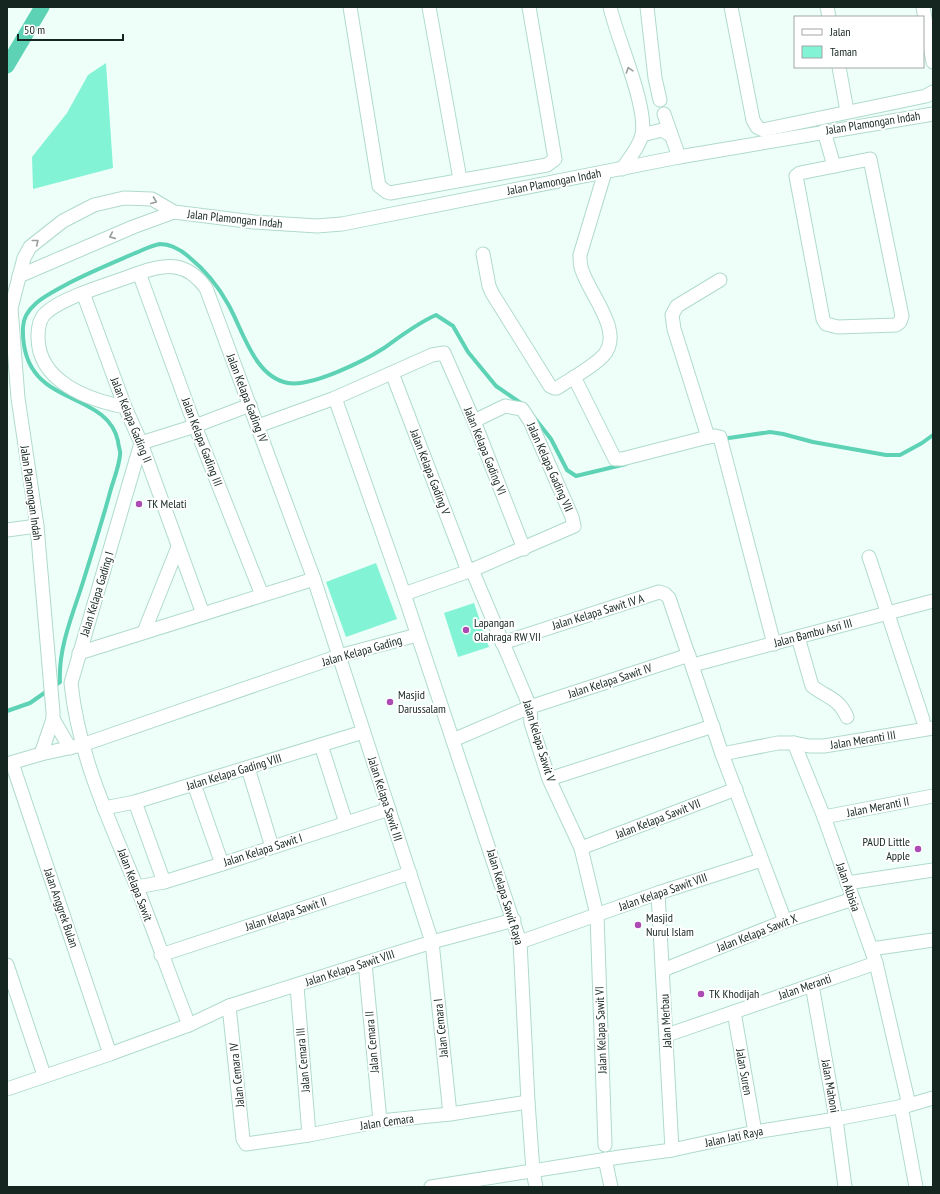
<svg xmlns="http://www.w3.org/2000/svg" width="940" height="1194" font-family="'PT Sans Narrow',sans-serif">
<rect width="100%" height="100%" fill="#eefffa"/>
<!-- green -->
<g fill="#83f3d5">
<path d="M 106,63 L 113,168 L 33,189 L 32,157 L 67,113 L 88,75 Z"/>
<path d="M 376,563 L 397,619 L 346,637 L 326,582 Z"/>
<path d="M 474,603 L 489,647 L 458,657 L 444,613 Z"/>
</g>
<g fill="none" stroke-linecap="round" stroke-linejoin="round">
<!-- stream -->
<g stroke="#5ed2b5" stroke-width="4">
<path d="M 533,416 L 551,439 L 567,470 L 576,476 L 626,464"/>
<path d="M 722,439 L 770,432 L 783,434 L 813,442 L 886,455 L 900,455 L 922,443 L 933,435"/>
<path d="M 7,711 L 30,703 L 60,682 C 58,648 73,614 83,582 C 92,553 101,525 109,496 C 112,483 119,468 120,455 C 121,451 118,446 118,441 C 106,387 20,410 23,327 C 24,304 52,293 69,283 C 90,272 112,263 133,254 C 141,251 152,245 160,244 C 171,244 181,250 189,257 C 205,270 218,286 228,304 C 243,330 254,377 288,383 C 312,387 364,361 384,348 C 401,336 416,324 436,315 L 453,326 L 468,352 L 496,386 L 525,406"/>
</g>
<!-- canal -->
<path stroke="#5ed2b5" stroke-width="15" d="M 7,66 L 42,7"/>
<defs>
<g id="minor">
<path d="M 350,7 L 379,186 L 387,192 L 390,193 L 547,165 L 555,159 L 529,7"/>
<path d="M 429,7 L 460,179"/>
<path d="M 610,7 C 617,39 648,106 642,135 C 639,147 629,159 622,169"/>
<path d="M 647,7 L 655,78 L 660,100"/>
<path d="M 731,7 L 753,120 L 757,127 L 763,130 L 926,96 L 933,92"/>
<path d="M 827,7 L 829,17"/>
<path d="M 923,7 L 933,62"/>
<path d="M 839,67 L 847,111"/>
<path d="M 664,114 L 679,157"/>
<path d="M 824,131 L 834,166"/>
<path d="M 642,135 L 662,130 L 670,135"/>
<path d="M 870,159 L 902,316 L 900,322 L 896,325 L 838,327 L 826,324 L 823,319 L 796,176 L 800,173 Z"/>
<path d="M 483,254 L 489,286 L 492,293 L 550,386 L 554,388 L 557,388 C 572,378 590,369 603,356 C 626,332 587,292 581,267 C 580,263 580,259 580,255 L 605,172"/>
<path d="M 139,273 C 167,263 187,262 206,288 L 314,579 L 432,942 L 450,1114"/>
<path d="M 19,276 L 133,227 L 174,212"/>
<path d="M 83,293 L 125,407 L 141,443 L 203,614"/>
<path d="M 392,373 L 468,571"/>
<path d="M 574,377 L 615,459 L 622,459 L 708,437 L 715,436 L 720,437 L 774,644"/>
<path d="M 335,398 L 404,594 L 520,942 L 528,1102 L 533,1171 L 536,1187"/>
<path d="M 125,407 C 89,400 38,382 38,337 C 38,328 40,317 47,312 C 65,296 116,282 139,273 L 195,426 L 262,595"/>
<path d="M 258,426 L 335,398 L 432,355 L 444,353 L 474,421 L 524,549"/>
<path d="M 708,437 L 674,329 L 672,315 L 677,306 L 720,280"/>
<path d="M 7,530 L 37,526"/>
<path d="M 869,557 L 923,720"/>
<path d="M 472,570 L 530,707 L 531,723 L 549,779 L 581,848 L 597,915 L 605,1145"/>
<path d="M 404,594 L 472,570 L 574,526 L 572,517 L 530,421 L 522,409 L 505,406 L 474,421"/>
<path d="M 144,632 L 178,547"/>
<path d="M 798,637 L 812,686 C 827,698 838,697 847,717"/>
<path d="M 502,643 L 659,592 L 665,594 L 669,598 L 722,754 L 785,921"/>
<path d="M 79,653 L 314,579"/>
<path d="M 693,665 L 933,601"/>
<path d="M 53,719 L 70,748"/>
<path d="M 453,740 L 530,707 L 689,655"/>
<path d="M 794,743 L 809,746 L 824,746 L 933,728"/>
<path d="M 321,745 L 346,823"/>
<path d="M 41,754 L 53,719 L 53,712 L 37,526 L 18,398 L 11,308 L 24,258 L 30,247 L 63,221 L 94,205 L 124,198 L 152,199 L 174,212 L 254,222 L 317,226 L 342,224 L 679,157 L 933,114"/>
<path d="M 722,754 L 778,743 L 794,743 L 824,817 L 876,963 L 909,1105"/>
<path d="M 12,763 L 110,1054"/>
<path d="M 7,764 L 41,754 L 82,745 L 339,656 L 417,635"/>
<path d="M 248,768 L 272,847"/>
<path d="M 549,779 L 713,726"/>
<path d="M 194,784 L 222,864"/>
<path d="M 135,802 L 164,882"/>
<path d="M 104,808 L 135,802 L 363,732"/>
<path d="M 824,817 L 933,796"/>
<path d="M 581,848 L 736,789"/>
<path d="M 847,883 L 933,870"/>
<path d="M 137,887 L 164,882 L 222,864 L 389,809"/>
<path d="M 658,893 L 672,1150"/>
<path d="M 520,942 L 658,893 L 761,860"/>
<path d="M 871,949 L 933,940"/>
<path d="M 161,955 L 410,873"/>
<path d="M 365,963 L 380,1121"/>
<path d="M 7,965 L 44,1075"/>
<path d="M 663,970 L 785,921 L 853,899"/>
<path d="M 812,985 L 836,1119 L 845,1187"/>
<path d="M 297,986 L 309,1135"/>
<path d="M 229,1006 L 243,1139 L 246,1144 L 309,1135 L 380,1121 L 450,1114 L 528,1102"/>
<path d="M 734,1012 L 755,1132"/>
<path d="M 189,1025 C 171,979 154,931 136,885 C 109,820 78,754 71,683 L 141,443 L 195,426 L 250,405"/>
<path d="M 667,1035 L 876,963"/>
<path d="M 7,1089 L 110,1054 L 189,1025 L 229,1006 L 432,942 L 514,920"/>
<path d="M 901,1106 L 916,1187"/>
<path d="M 605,1159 L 611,1187"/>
<path d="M 431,1187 L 620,1157 L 672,1150 L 755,1132 L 836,1119 L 909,1105 L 933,1098"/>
</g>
</defs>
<!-- minor casing -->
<use href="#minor" stroke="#b0dacd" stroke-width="15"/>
<!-- minor -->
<use href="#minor" stroke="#fff" stroke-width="13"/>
</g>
<!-- one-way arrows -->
<defs><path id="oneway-chevron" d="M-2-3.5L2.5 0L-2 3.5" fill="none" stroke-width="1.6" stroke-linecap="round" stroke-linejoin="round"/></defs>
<g stroke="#969d9b">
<use href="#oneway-chevron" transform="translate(629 70) rotate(-108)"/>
<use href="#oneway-chevron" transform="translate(154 201) rotate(22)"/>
<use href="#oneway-chevron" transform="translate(112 236) rotate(156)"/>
<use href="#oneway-chevron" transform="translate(36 242) rotate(-39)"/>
</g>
<!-- markers -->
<g fill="#ab4bb3" stroke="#fff" stroke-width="1.5">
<circle cx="139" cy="504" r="4"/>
<circle cx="466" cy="630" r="4"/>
<circle cx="390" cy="702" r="4"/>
<circle cx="918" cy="849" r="4"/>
<circle cx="638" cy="925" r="4"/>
<circle cx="701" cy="994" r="4"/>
</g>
<g text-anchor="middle" stroke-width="4" stroke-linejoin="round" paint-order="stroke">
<!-- street labels -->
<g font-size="12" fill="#152520" stroke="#fff">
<text transform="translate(873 123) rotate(-9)" y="4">Jalan Plamongan Indah</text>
<text transform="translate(554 182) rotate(-11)" y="4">Jalan Plamongan Indah</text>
<text transform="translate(235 219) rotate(6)" y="4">Jalan Plamongan Indah</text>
<text transform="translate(247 398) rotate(69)" y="4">Jalan Kelapa Gading IV</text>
<text transform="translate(131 420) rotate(68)" y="4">Jalan Kelapa Gading II</text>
<text transform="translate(202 442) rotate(69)" y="4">Jalan Kelapa Gading III</text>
<text transform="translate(485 451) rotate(68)" y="4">Jalan Kelapa Gading VI</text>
<text transform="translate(550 467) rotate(66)" y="4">Jalan Kelapa Gading VII</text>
<text transform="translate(430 472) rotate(69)" y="4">Jalan Kelapa Gading V</text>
<text transform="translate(31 493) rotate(82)" y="4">Jalan Plamongan Indah</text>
<text transform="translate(97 594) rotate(-73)" y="4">Jalan Kelapa Gading I</text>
<text transform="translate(598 612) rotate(-17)" y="4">Jalan Kelapa Sawit IV A</text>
<text transform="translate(813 633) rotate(-15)" y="4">Jalan Bambu Asri III</text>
<text transform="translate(362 651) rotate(-16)" y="4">Jalan Kelapa Gading</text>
<text transform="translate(610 681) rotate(-18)" y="4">Jalan Kelapa Sawit IV</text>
<text transform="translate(863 740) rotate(-9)" y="4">Jalan Meranti III</text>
<text transform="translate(539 741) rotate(73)" y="4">Jalan Kelapa Sawit V</text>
<text transform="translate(234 772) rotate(-17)" y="4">Jalan Kelapa Gading VIII</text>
<text transform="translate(385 799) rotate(72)" y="4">Jalan Kelapa Sawit III</text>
<text transform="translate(878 807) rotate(-11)" y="4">Jalan Meranti II</text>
<text transform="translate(658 819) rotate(-21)" y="4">Jalan Kelapa Sawit VII</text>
<text transform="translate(263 850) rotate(-18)" y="4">Jalan Kelapa Sawit I</text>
<text transform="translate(135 885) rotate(69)" y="4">Jalan Kelapa Sawit</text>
<text transform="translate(848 887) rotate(71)" y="4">Jalan Albisia</text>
<text transform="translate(663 892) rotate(-19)" y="4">Jalan Kelapa Sawit VIII</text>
<text transform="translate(505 897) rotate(73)" y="4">Jalan Kelapa Sawit Raya</text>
<text transform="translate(61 908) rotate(71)" y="4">Jalan Anggrek Bulan</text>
<text transform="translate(286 914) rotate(-18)" y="4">Jalan Kelapa Sawit II</text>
<text transform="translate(757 933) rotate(-21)" y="4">Jalan Kelapa Sawit X</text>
<text transform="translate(350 968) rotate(-18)" y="4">Jalan Kelapa Sawit VIII</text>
<text transform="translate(805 987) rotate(-19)" y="4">Jalan Meranti</text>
<text transform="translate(666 1021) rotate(-93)" y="4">Jalan Merbau</text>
<text transform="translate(441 1028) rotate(-96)" y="4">Jalan Cemara I</text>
<text transform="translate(601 1030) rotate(-92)" y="4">Jalan Kelapa Sawit VI</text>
<text transform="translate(372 1042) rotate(-95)" y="4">Jalan Cemara II</text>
<text transform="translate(303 1060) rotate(-95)" y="4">Jalan Cemara III</text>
<text transform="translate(744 1072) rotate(80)" y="4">Jalan Suren</text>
<text transform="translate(237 1075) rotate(-96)" y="4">Jalan Cemara IV</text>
<text transform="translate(830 1086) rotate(80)" y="4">Jalan Mahoni</text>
<text transform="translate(387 1122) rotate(-8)" y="4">Jalan Cemara</text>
<text transform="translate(734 1137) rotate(-12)" y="4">Jalan Jati Raya</text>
</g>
<!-- poi labels -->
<g font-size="12" fill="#152520" stroke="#fff" text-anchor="start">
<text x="147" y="508">TK Melati</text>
<text x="474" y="627">Lapangan<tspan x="474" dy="14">Olahraga RW VII</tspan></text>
<text x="398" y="699">Masjid<tspan x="398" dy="14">Darussalam</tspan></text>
<text x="910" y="846" text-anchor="end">PAUD Little<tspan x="910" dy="14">Apple</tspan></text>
<text x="646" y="922">Masjid<tspan x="646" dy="14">Nurul Islam</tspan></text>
<text x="709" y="998">TK Khodijah</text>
</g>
</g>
<!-- border -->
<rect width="940" height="1194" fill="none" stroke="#152520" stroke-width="16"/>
<!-- legend -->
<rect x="794" y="16" width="130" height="52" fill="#ffffff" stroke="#a1a8a6"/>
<rect x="802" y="29" width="20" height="6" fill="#ffffff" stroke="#a1a8a6"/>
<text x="830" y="36" font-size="12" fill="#152520">Jalan</text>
<rect x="802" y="46" width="20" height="12" fill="#83f3d5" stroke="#a1a8a6"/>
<text x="830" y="56" font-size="12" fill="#152520">Taman</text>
<!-- scale -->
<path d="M18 34v6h105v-6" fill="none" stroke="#152520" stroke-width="2"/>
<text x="24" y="34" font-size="12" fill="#152520" stroke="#ffffff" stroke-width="3" paint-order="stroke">50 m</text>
</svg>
